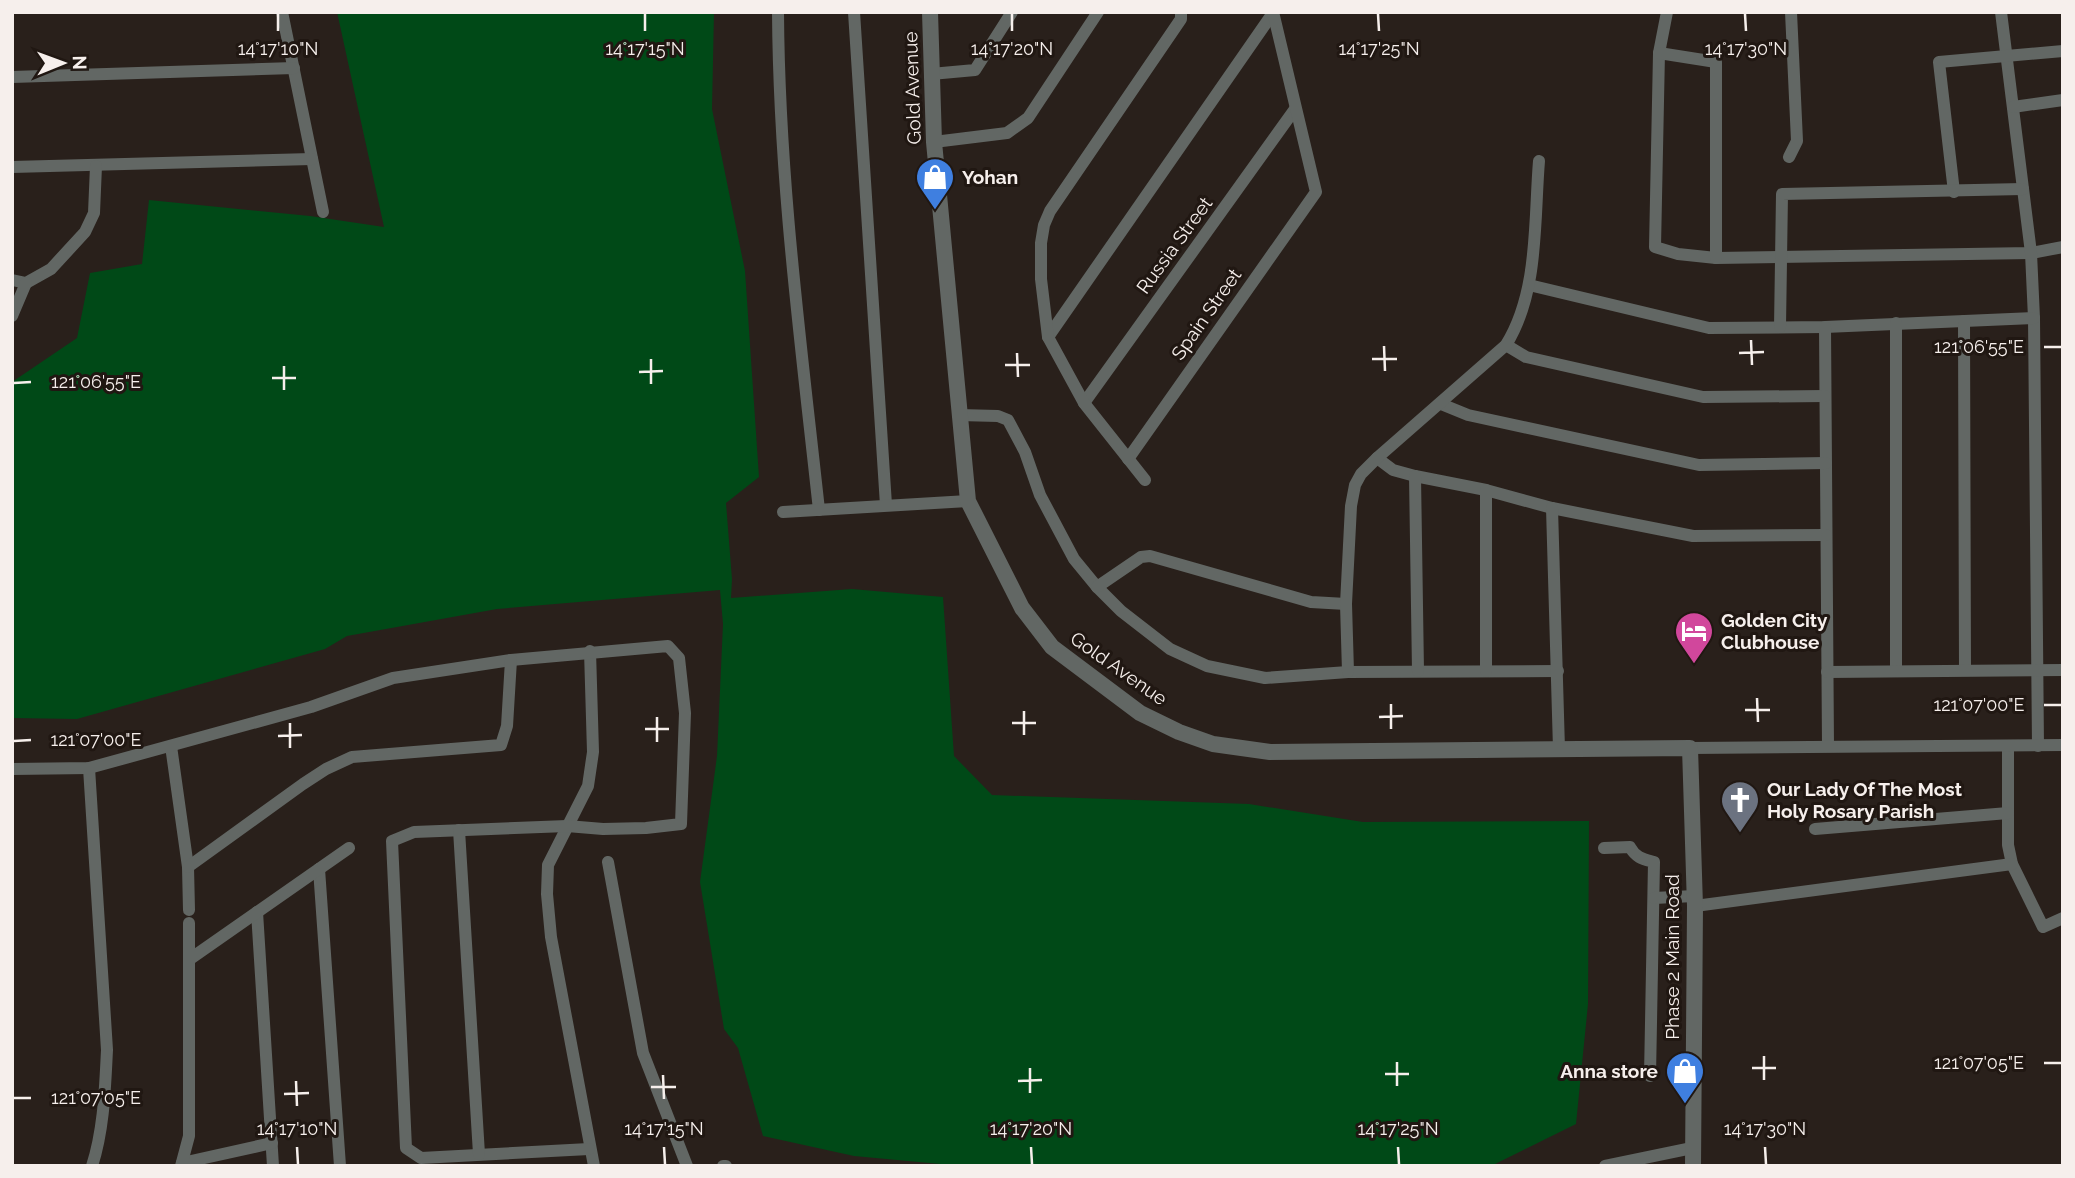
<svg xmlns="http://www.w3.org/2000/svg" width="2075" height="1178" font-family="Raleway,sans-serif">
<rect width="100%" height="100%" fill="#29201b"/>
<!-- green -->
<path fill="#004917" d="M 337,12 L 714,12 L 712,109 L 745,271 L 759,477 L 726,503 L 732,579 L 731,598 L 852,589 L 943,597 L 954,756 L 992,795 L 1249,804 L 1363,822 L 1589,821 L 1588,1004 L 1576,1124 L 1491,1166 L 962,1166 L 854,1156 L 763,1136 L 738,1048 L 724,1029 L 700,882 L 717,756 L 723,624 L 720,590 L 497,609 L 347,636 L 325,649 L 77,719 L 12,718 L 12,382 L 77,338 L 90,273 L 142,264 L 149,200 L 310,216 L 384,227 Z"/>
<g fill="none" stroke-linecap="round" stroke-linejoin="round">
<!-- minor -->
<g stroke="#626764" stroke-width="12">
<path d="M 282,12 L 323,212"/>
<path d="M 778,12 C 779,179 801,344 819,510"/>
<path d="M 854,12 L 886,505"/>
<path d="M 1667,12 L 1659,53 L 1655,247 L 1678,254 L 1716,258 L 2031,253 L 2063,247"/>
<path d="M 2001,12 L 2031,253 L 2034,318 L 2038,746"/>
<path d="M 1659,53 L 1716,62 L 1716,258"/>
<path d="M 931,74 L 975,70 L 1012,12"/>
<path d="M 12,77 L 294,68"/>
<path d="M 2013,107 L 2063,100"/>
<path d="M 934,142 L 1007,133 L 1028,118 L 1098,12"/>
<path d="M 1789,157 L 1797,141 L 1791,12"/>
<path d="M 12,167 L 312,159"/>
<path d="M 1954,192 L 1939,62 L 2063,51"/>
<path d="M 12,280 L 26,283 L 51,269 L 85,232 L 94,213 L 96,166"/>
<path d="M 1529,285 L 1709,328 L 1825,327 L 2034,318"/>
<path d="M 12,316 L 26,283"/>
<path d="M 1964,321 L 1965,670"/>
<path d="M 1896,323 L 1896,671"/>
<path d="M 1780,327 L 1782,194 L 2023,189"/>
<path d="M 1825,327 L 1828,746"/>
<path d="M 1048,337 L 1273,13"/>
<path d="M 1506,345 L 1526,357 L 1703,397 L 1825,396"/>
<path d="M 1084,403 L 1295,109"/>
<path d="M 1441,404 L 1468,415 L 1699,465 L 1826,463"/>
<path d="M 959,415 L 998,416 L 1008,420 L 1025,452 L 1040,495 L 1074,559 L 1097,587 L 1121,611 L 1170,649 L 1207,666 L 1265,678 L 1348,672 L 1558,671"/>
<path d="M 1377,458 L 1393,470 L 1415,476 L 1486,490 L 1552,508 L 1693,536 L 1826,535"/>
<path d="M 1128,459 L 1316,192 L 1273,12"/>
<path d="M 1415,476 L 1418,671"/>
<path d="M 1145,480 L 1084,403 L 1048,337 L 1041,279 L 1041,243 L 1044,225 L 1050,211 L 1181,19 L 1181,12"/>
<path d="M 1486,490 L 1486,671"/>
<path d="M 1552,508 L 1559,749"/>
<path d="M 783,512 L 968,501"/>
<path d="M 1097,587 L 1141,557 L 1150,556 L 1311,602 L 1346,604"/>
<path d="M 590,651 L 593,752 L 588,786 L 548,865 L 547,894 L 551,937 L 594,1166"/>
<path d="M 1348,672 L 1346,604 L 1351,506 L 1355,485 L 1361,474 L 1377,458 L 1506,345 C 1539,292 1534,221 1539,161"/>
<path d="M 1827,672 L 2063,670"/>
<path d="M 171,746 L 188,867 L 189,910"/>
<path d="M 2008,746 L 2008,845 L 2012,864 L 2043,927 L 2063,918"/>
<path d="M 1690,748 L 2063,745"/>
<path d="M 89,768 L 107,1050 C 105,1088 104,1129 92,1166"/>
<path d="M 12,769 L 89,768 L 311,707 L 393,678 L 511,660 L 668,646 L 679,658 L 685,713 L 681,824 L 646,828 L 603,829 L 567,826 L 414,832 L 392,841 L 406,1148 L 421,1158 L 589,1149"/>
<path d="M 1815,829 L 2008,813"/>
<path d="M 459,830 L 479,1154"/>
<path d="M 1604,848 L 1630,847 C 1636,858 1643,859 1654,862 L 1650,1076"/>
<path d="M 608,862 L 643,1053 L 687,1166"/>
<path d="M 188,867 L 303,784 L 326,769 L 352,757 L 501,745 L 507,726 L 511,660"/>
<path d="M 319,869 L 340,1166"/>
<path d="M 1654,898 L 1694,896"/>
<path d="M 1695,906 L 2012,864"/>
<path d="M 257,912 L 273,1166"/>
<path d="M 190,959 L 349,848"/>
<path d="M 182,1163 L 272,1143"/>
<path d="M 181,1166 L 189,1136 L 189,923"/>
<path d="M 723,1166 L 726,1166"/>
<path d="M 1605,1166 L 1692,1148"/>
</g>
<!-- tertiary -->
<path stroke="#626764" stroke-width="16" d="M 930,12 L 934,142 L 968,501 L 1022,608 L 1052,647 L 1140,713 L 1179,732 L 1213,744 L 1270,752 L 1690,748 L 1695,906 L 1693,1166"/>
</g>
<!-- ticks -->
<path fill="none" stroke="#f6efec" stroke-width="2.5" d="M 278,14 L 278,31M 645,14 L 645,31M 1012,14 L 1012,31M 1378,14 L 1379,31M 1745,14 L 1746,31M 1751,340 L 1752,365M 1384,346 L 1385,371M 2044,347 L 2061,347M 1017,353 L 1018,377M 1739,353 L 1764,352M 651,359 L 651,384M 1372,359 L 1397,359M 1005,365 L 1030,365M 284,366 L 284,390M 639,372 L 663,371M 272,378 L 296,378M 14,383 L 31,382M 1757,698 L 1758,722M 1391,704 L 1391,729M 2044,705 L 2061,705M 1745,710 L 1770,710M 1024,711 L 1024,735M 657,717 L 657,742M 1379,717 L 1403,716M 290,723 L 290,748M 1012,723 L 1036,723M 645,729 L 669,729M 278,736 L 302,735M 14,741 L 31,740M 1764,1056 L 1764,1080M 1397,1062 L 1397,1086M 2044,1063 L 2061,1063M 1030,1068 L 1030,1093M 1752,1068 L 1776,1068M 1385,1074 L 1409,1074M 663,1075 L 664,1099M 296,1081 L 297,1106M 1018,1081 L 1042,1080M 651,1087 L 676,1087M 284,1094 L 309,1093M 14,1098 L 31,1098M 297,1147 L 298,1164M 664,1147 L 665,1164M 1031,1147 L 1032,1164M 1398,1147 L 1399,1164M 1765,1147 L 1766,1164"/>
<!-- icons -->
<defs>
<symbol id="shop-pin" viewBox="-11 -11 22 30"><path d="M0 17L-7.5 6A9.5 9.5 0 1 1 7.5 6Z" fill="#3f7fe0" stroke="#201712"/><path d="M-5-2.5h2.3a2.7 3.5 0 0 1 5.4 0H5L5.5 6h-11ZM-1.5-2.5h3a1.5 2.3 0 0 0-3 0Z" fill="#fff"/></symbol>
<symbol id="hotel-pin" viewBox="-11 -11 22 30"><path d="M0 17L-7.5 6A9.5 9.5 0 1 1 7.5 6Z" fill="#d1479c" stroke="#201712"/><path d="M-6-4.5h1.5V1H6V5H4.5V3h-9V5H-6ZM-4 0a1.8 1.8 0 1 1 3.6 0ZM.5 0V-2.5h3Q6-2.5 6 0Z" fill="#fff"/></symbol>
<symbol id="church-pin" viewBox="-11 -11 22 30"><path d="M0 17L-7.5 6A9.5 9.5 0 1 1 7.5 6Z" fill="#6b7280" stroke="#201712"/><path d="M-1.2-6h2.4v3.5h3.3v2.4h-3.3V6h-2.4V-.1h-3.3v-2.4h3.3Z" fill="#fff"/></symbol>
</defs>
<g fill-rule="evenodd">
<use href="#shop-pin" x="913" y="155" width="44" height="60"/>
<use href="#hotel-pin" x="1672" y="609" width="44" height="60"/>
<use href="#church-pin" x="1718" y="778" width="44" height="60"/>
<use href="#shop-pin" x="1663" y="1049" width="44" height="60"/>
</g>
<g text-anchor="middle" stroke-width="6" stroke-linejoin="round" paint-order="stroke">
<!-- street labels -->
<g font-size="19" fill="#f6efec" stroke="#201712">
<text transform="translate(912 88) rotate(-92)" y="7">Gold Avenue</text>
<text transform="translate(1174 245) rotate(-54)" y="7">Russia Street</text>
<text transform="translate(1206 314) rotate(-55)" y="7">Spain Street</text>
<text transform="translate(1119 668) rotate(35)" y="7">Gold Avenue</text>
<text transform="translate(1672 957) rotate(-90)" y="7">Phase 2 Main Road</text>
</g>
<!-- poi labels -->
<g font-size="19" font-weight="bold" fill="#f6efec" stroke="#201712" text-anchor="start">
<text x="962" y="184">Yohan</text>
<text x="1721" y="627">Golden City<tspan x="1721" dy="22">Clubhouse</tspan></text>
<text x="1767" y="796">Our Lady Of The Most<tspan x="1767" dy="22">Holy Rosary Parish</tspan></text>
<text x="1658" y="1078" text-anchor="end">Anna store</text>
</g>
</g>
<g font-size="18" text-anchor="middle" fill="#f6efec" stroke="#201712" stroke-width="6" stroke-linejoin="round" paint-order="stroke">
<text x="278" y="55">14°17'10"N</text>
<text x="645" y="55">14°17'15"N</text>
<text x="1012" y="55">14°17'20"N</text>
<text x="1379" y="55">14°17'25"N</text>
<text x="1746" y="55">14°17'30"N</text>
<text x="1979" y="353">121°06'55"E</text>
<text x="96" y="388">121°06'55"E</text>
<text x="1979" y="711">121°07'00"E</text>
<text x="96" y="746">121°07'00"E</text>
<text x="1979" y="1069">121°07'05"E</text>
<text x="96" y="1104">121°07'05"E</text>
<text x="297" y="1135">14°17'10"N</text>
<text x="664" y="1135">14°17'15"N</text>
<text x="1031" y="1135">14°17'20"N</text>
<text x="1398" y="1135">14°17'25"N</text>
<text x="1765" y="1135">14°17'30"N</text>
</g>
<!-- border -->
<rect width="2075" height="1178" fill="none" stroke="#f6efec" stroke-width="28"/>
<!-- north arrow -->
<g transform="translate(63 63) rotate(89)" stroke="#201712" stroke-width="5" paint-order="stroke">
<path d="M0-5L12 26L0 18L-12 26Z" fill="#f6efec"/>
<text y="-10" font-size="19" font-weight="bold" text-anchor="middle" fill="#f6efec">N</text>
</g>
</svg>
